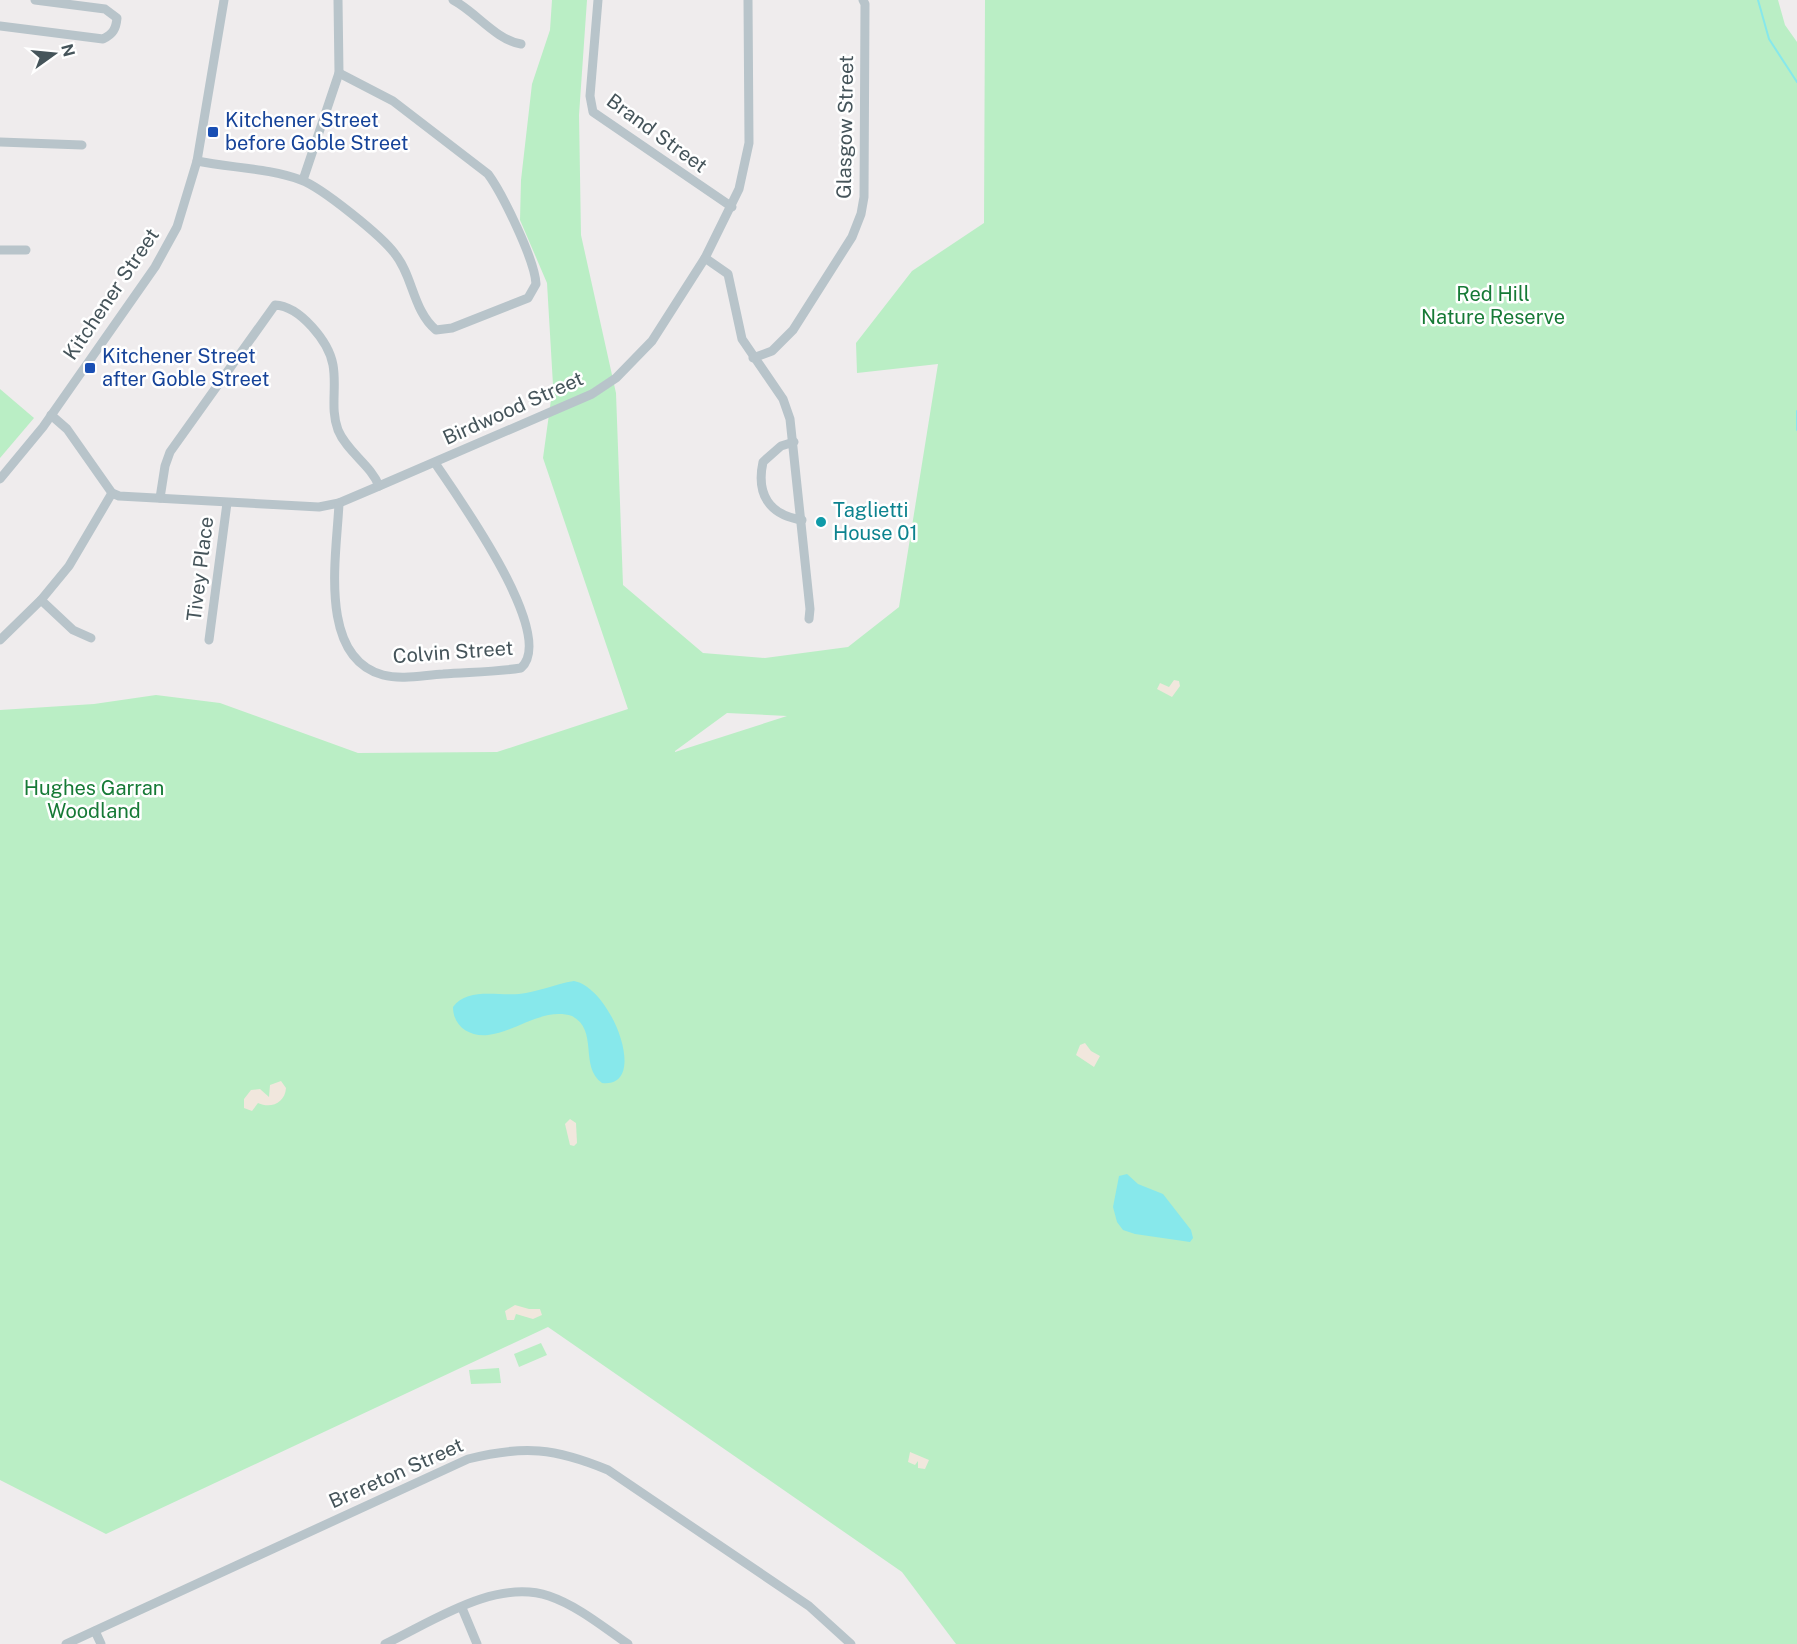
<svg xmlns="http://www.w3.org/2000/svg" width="1797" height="1644" font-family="'Public Sans',sans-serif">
<rect width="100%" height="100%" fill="#efeced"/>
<!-- green -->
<g fill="#baeec5" fill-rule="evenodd">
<path d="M 552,0 L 587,0 L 579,115 L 581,235 L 616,393 L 623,585 L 703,653 L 765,658 L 848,647 L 899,607 L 938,364 L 857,373 L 856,343 L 912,271 L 984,223 L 985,0 L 1778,0 L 1785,25 L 1797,42 L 1797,1644 L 956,1644 L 902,1572 L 548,1327 L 106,1534 L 0,1480 L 0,710 L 94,704 L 156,695 L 220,703 L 358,753 L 497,752 L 628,709 L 543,458 L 553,385 L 547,283 L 520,220 L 521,180 L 532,84 L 550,30 ZM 727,713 L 787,716 L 675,752 L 675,751 Z"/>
<path d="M 0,389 L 34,418 L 0,458 Z"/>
<path d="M 541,1343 L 547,1355 L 519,1367 L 514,1354 Z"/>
<path d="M 499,1368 L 501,1383 L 471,1384 L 469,1370 Z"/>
</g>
<!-- sand -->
<g fill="#f1e7dd">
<path d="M 1174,680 L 1179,681 L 1180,686 L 1172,697 L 1157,689 L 1160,683 L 1169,687 Z"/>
<path d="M 1085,1043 L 1091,1051 L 1100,1056 L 1094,1067 L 1076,1055 L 1080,1045 Z"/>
<path d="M 281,1081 L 286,1088 C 285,1103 271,1109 258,1103 L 252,1111 L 244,1108 L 244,1099 L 251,1090 L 260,1089 L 269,1097 L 270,1085 Z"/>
<path d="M 570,1119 L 576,1123 L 577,1143 L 574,1146 L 570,1145 L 565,1124 Z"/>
<path d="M 515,1305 L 529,1309 L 540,1309 L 542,1315 L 533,1319 L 516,1314 L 514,1320 L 507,1320 L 505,1311 Z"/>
<path d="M 910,1452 L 929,1460 L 925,1469 L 918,1468 L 918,1461 L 915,1465 L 908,1462 Z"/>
</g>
<!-- water -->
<g fill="#87e8eb">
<path d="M 574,981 C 612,988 650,1089 602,1083 C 579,1067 599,1030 572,1016 C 543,1007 516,1032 488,1035 C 469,1037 453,1026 453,1007 C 467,987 498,996 519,994 C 538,992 555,984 574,981 Z"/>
<path d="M 1127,1174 L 1138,1184 L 1163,1194 L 1191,1230 L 1193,1238 L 1190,1242 L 1135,1234 L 1123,1230 L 1117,1222 L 1113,1207 L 1119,1176 Z"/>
</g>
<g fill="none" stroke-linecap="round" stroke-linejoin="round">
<!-- stream -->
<g stroke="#87e8eb" stroke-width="2">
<path d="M 1758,0 L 1769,39 L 1797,82"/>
<path d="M 1797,411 L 1797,430"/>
</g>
<!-- minor -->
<g stroke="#b8c4ca" stroke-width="9">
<path d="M 453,0 C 476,12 496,40 521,44"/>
<path d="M 598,0 L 590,96 L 593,112 L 732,207"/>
<path d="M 0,26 L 103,39 C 113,34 116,29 117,18 L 105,9 L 35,0"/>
<path d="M 0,142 L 82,145"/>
<path d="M 197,161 C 231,168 269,168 301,180 C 321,187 382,236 395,254 C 413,276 413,311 436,330 L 452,328 L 528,298 L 536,284 C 535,260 502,193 488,174 L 393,101 L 339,73"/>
<path d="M 303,180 L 339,73 L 338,0"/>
<path d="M 0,250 L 26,250"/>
<path d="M 705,258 L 728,274 L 742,339 L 783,399 L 790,419 L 810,609 L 809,619"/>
<path d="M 753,358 L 772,351 L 793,330 L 852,237 L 861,214 L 864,197 L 865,4 L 863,0"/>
<path d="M 51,415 L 67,429 L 112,493 L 119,496 L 319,507 L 339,503 L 379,486 L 592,394 L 616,378 L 652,341 L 705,258 L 739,189 L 749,143 L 748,0"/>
<path d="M 794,442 L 781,446 L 763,462 C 756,494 769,515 802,520"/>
<path d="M 0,479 L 43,427 L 155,267 L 177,227 L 197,161 L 224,0"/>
<path d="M 160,498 L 165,466 L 170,452 L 275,305 C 300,306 329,342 333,365 C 337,387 330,409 338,430 C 347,452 371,465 379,486"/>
<path d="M 339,503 C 337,553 317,657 383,675 C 402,680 424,675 443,674 C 469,672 495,672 521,668 C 558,635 457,496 435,463"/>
<path d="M 41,600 L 73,630 L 91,638"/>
<path d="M 0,640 L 41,600 L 69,566 L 112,493"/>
<path d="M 209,640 L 227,503"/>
<path d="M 462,1608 L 477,1644"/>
<path d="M 95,1631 L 101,1644"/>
<path d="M 66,1644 L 468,1459 C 524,1445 555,1448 608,1470 L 809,1606 L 851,1644"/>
<path d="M 385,1644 C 432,1622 495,1578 549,1596 C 578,1606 603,1627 628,1644"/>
</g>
</g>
<!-- markers -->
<g fill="#1a4fb4" stroke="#fff" stroke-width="2">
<rect x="207" y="126" width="12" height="12" rx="3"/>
<rect x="84" y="362" width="12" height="12" rx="3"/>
</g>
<circle fill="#0f9aa8" stroke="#fff" stroke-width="2" cx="821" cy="522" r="6"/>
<g text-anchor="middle" stroke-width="5" stroke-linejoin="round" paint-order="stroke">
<!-- transit labels -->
<g font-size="20" fill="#164399" stroke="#fff" text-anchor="start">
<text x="225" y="127">Kitchener Street<tspan x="225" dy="23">before Goble Street</tspan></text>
<text x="102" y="363">Kitchener Street<tspan x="102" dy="23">after Goble Street</tspan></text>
</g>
<!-- street labels -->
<g font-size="20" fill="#45545a" stroke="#fff">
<text transform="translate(845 127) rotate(-89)" y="7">Glasgow Street</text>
<text transform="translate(657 133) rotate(36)" y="7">Brand Street</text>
<text transform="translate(111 294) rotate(-56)" y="7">Kitchener Street</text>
<text transform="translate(513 408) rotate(-24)" y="7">Birdwood Street</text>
<text transform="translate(200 569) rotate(-83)" y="7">Tivey Place</text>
<text transform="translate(453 652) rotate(-4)" y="7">Colvin Street</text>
<text transform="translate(396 1473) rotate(-24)" y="7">Brereton Street</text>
</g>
<!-- park labels -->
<g font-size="20" fill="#167a36" stroke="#fff">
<text x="1493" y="301">Red Hill<tspan x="1493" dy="23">Nature Reserve</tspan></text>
<text x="94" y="795">Hughes Garran<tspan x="94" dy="23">Woodland</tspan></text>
</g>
<!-- culture labels -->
<g font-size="20" fill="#0d838f" stroke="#fff" text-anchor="start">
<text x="833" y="517">Taglietti<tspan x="833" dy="23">House 01</tspan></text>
</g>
</g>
<!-- north arrow -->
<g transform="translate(54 54) rotate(75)" stroke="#ffffff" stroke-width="4.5" paint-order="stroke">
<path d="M0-4.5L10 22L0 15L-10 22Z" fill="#45545a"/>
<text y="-9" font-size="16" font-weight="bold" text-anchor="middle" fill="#45545a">N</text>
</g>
</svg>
